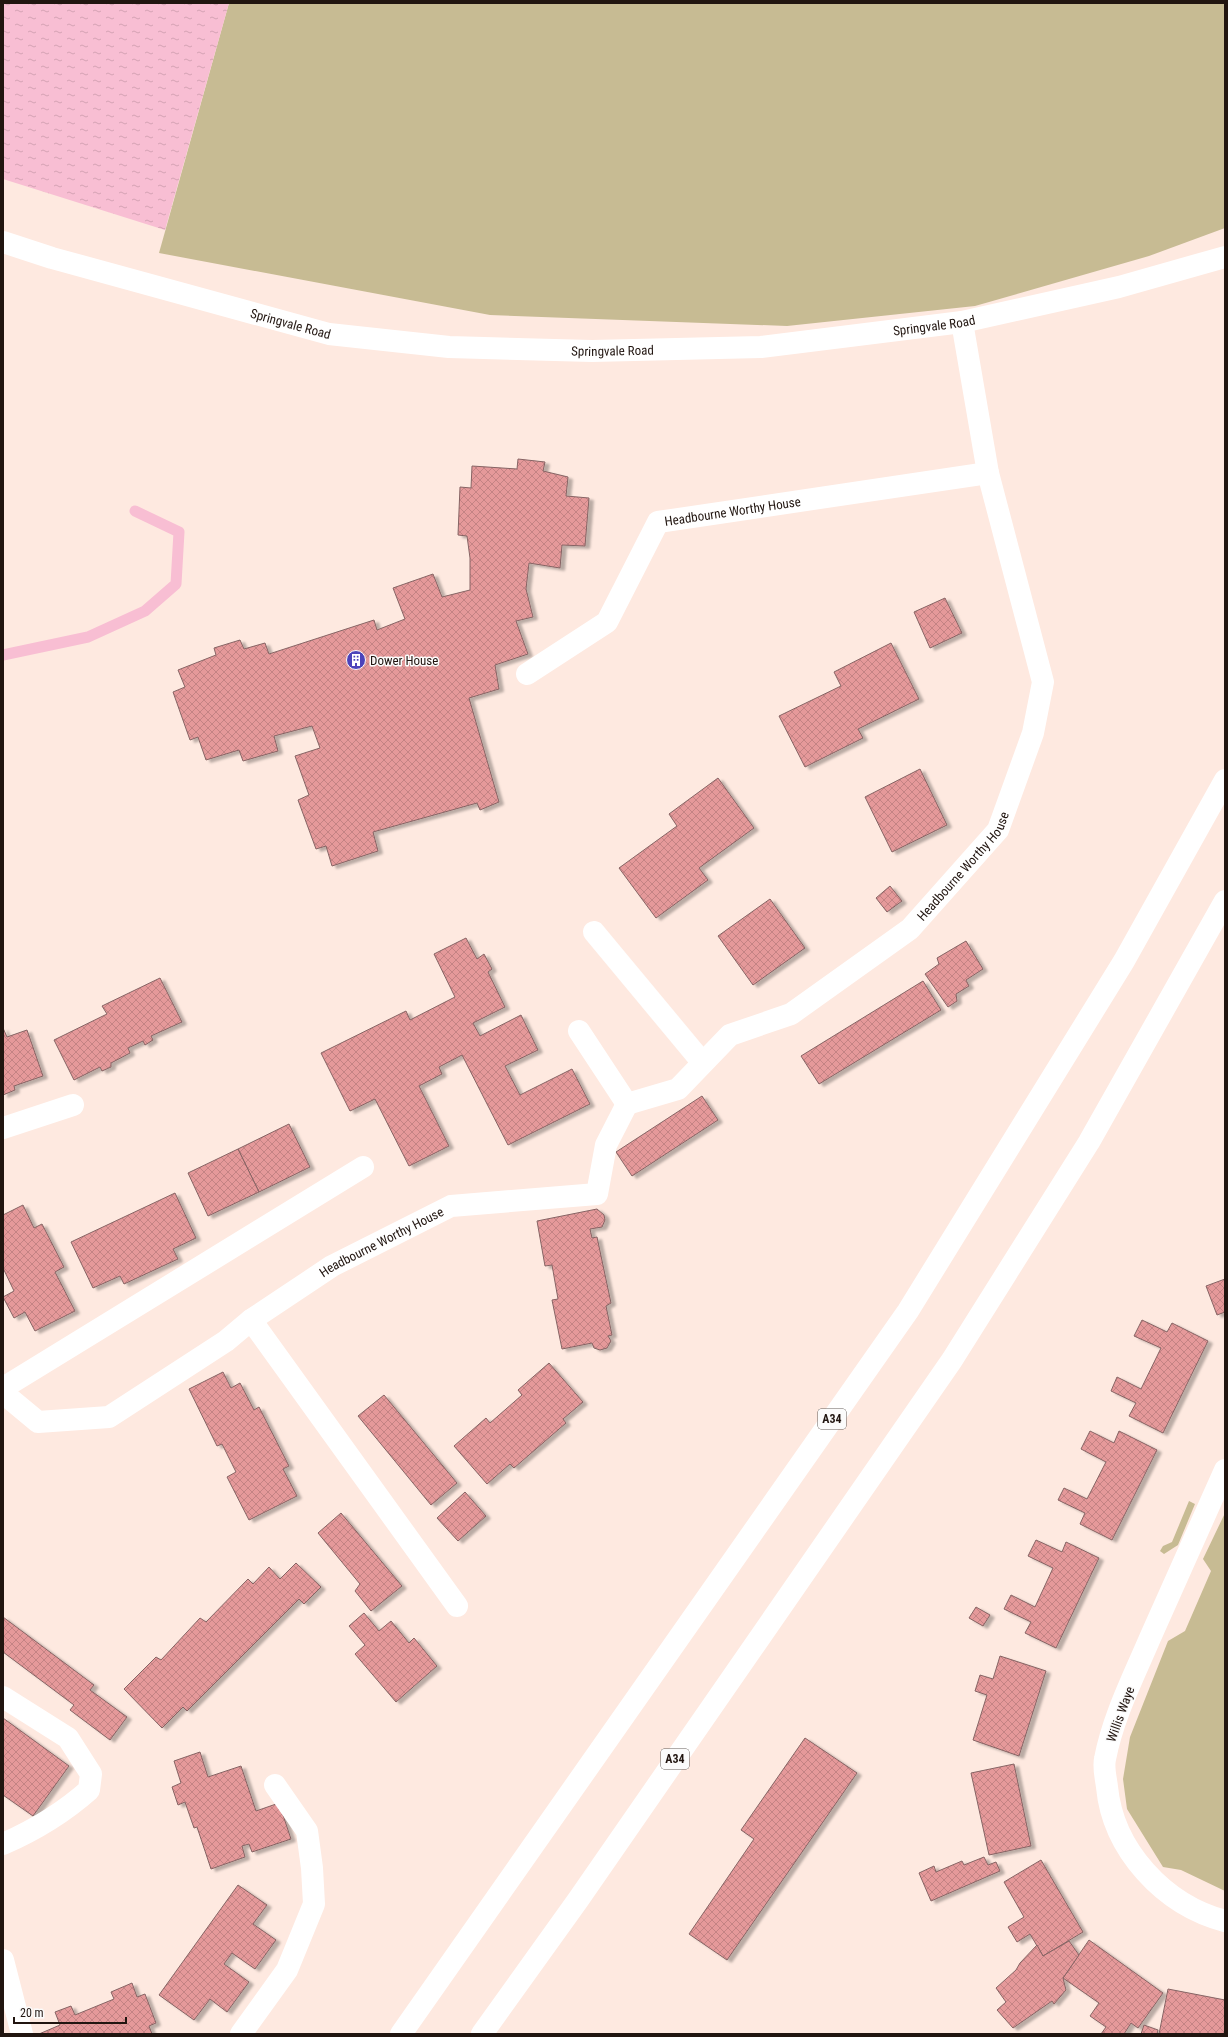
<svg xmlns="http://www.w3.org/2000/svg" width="1228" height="2037" font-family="'Roboto Condensed',sans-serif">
<defs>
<pattern id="water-ripples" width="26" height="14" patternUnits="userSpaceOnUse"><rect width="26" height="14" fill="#f8bed3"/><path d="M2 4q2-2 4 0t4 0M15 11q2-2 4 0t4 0" fill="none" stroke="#d4a2b4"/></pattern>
<pattern id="building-cross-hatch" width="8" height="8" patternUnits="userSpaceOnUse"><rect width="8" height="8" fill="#e5999a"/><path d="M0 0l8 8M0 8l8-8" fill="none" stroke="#c48384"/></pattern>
<filter id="shadow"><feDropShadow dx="4.5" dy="2.5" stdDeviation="1" flood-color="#0004"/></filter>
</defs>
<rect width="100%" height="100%" fill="#fee9e0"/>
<!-- green -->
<g fill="#c7bb93">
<path d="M 229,3 L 1225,3 L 1225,228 L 1149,256 L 975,306 L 787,326 L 490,315 L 159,253 Z"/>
<path d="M 1189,1501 L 1195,1504 L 1178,1545 L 1164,1554 L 1160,1551 L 1163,1546 L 1172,1542 Z"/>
<path d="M 1225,1513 L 1225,1891 L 1181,1870 L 1163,1867 L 1127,1809 L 1123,1779 L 1130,1737 L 1168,1641 L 1185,1631 L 1211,1571 L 1203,1559 Z"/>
</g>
<!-- water -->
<path fill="url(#water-ripples)" d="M 3,3 L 229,3 L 165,230 L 3,179 Z"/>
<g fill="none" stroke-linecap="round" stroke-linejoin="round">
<!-- stream -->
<path stroke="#f8bed3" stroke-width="11" d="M 3,655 L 88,637 L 145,611 L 176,584 L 179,532 L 135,511"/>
</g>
<!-- building -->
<g fill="url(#building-cross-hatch)" stroke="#866464" filter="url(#shadow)">
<path d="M 518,459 L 545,462 L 543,471 L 568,477 L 566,496 L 589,498 L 585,546 L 562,545 L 560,568 L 529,563 L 526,589 L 533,617 L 516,621 L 528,654 L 495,665 L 499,689 L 469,698 L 499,802 L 480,810 L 477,803 L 373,832 L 378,851 L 332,866 L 326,846 L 316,849 L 298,800 L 309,795 L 295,756 L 320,748 L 312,726 L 274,736 L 278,751 L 243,761 L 239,750 L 206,760 L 198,737 L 190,740 L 173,692 L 185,687 L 178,670 L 216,655 L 214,648 L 240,640 L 244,649 L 265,643 L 269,654 L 374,620 L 377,630 L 405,619 L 393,588 L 433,574 L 442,597 L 470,590 L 470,558 L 467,536 L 458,535 L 460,487 L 471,488 L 472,466 L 517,469 Z"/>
<path d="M 945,598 L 962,633 L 930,648 L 914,612 Z"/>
<path d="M 891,643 L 919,699 L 858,729 L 863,738 L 805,767 L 779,716 L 841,686 L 834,672 Z"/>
<path d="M 920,769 L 947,825 L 892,852 L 865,797 Z"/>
<path d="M 718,778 L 754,828 L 699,868 L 708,880 L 656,918 L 619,868 L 677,826 L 669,814 Z"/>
<path d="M 890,886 L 902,901 L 887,912 L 876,898 Z"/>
<path d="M 770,899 L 805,948 L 753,985 L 718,936 Z"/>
<path d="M 466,938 L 477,959 L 484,954 L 492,969 L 488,972 L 505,1007 L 473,1023 L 480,1036 L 521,1015 L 538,1050 L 505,1066 L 520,1095 L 572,1069 L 590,1104 L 508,1145 L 462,1055 L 439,1067 L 442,1074 L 419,1086 L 449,1146 L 409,1166 L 375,1099 L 350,1111 L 321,1053 L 406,1011 L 410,1020 L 455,997 L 434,954 Z"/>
<path d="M 966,941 L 983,969 L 966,980 L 969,986 L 956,994 L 957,1001 L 948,1007 L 925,974 L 939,964 L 937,958 Z"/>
<path d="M 160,978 L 182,1022 L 151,1036 L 153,1040 L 145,1045 L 143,1041 L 128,1048 L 130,1053 L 111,1063 L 111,1067 L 102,1071 L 100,1067 L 74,1080 L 54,1040 L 107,1014 L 102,1006 Z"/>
<path d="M 923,981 L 941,1010 L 819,1084 L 801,1056 Z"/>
<path d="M 3,1028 L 7,1037 L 27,1030 L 43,1076 L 14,1086 L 15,1090 L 3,1095 Z"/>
<path d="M 702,1096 L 718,1120 L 632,1176 L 616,1152 Z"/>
<path d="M 289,1124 L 310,1167 L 259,1192 L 238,1149 Z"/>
<path d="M 238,1149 L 259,1192 L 208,1216 L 188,1173 Z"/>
<path d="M 175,1193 L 196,1238 L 173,1249 L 178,1259 L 124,1284 L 120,1276 L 93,1288 L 71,1242 Z"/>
<path d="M 23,1205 L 34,1228 L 42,1224 L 64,1267 L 55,1272 L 75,1311 L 35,1331 L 25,1312 L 14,1318 L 3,1297 L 14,1291 L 3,1268 L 3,1215 Z"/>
<path d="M 597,1209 L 604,1215 L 605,1220 L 602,1227 L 590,1229 L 592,1238 L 597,1237 L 611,1303 L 606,1306 L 612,1335 L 608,1336 L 611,1341 L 607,1348 L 600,1350 L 594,1348 L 592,1343 L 562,1349 L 552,1300 L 558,1299 L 552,1265 L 545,1266 L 537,1221 Z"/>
<path d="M 1225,1279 L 1225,1312 L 1217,1315 L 1206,1286 Z"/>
<path d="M 1142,1320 L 1167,1332 L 1172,1323 L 1208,1341 L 1163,1433 L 1129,1416 L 1136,1403 L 1111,1391 L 1117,1377 L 1141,1389 L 1161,1348 L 1134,1336 Z"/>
<path d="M 549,1363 L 583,1402 L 563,1419 L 566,1423 L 514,1468 L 510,1464 L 487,1484 L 454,1446 L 486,1418 L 490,1423 L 522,1395 L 518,1390 Z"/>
<path d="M 223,1372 L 231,1388 L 240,1383 L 254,1410 L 259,1407 L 289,1466 L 283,1469 L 297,1496 L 249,1520 L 227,1477 L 236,1472 L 222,1444 L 217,1446 L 189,1389 Z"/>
<path d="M 384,1395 L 457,1483 L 431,1505 L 358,1416 Z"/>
<path d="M 1090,1431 L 1114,1443 L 1119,1431 L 1157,1450 L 1112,1540 L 1080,1524 L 1085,1513 L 1058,1500 L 1064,1488 L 1087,1499 L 1106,1462 L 1081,1449 Z"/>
<path d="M 465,1492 L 486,1516 L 458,1541 L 437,1518 Z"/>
<path d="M 341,1513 L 402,1586 L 371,1611 L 355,1591 L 360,1584 L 318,1533 Z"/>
<path d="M 1036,1540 L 1062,1552 L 1066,1542 L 1099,1558 L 1056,1648 L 1025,1633 L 1031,1622 L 1004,1609 L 1011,1595 L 1035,1607 L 1053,1568 L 1028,1556 Z"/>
<path d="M 296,1563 L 321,1587 L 304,1604 L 299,1599 L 187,1711 L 183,1707 L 162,1728 L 124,1689 L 156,1657 L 161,1660 L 200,1618 L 206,1622 L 248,1579 L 253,1584 L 269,1567 L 280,1579 Z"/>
<path d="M 976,1607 L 990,1615 L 983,1626 L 969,1618 Z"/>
<path d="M 364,1613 L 379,1631 L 391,1621 L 409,1643 L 414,1638 L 437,1666 L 396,1702 L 355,1654 L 365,1645 L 349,1626 Z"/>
<path d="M 3,1617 L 94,1685 L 90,1690 L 127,1717 L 110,1740 L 70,1710 L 74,1705 L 3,1652 Z"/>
<path d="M 1000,1656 L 1046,1671 L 1019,1756 L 973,1740 L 987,1695 L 975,1691 L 980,1675 L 993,1679 Z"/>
<path d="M 3,1718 L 69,1766 L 33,1816 L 3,1795 Z"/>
<path d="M 805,1738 L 857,1773 L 727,1960 L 689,1934 L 754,1839 L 741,1830 Z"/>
<path d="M 200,1752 L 208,1777 L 241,1766 L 256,1811 L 279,1803 L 291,1839 L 252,1852 L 249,1844 L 242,1846 L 245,1857 L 211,1869 L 197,1827 L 194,1828 L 185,1802 L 178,1805 L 172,1787 L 181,1783 L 174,1761 Z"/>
<path d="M 1014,1764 L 1031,1846 L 989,1855 L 971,1773 Z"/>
<path d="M 984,1857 L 988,1865 L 996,1862 L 1000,1871 L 931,1901 L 919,1873 L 934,1866 L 936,1872 L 962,1861 L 964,1865 Z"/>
<path d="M 1041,1860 L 1083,1932 L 1043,1956 L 1030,1934 L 1017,1942 L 1008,1927 L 1024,1917 L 1004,1882 Z"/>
<path d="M 238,1885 L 267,1905 L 253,1924 L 276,1940 L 255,1969 L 232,1953 L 224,1964 L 249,1982 L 227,2012 L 210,1999 L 194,2020 L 159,1995 Z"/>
<path d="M 1089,1940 L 1163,1993 L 1138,2028 L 1131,2023 L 1124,2034 L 1101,2034 L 1106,2027 L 1090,2016 L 1099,2003 L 1063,1978 Z"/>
<path d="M 1069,1941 L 1079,1955 L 1063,1978 L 1066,1990 L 1054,2004 L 1052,2001 L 1013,2028 L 997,2010 L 1006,2002 L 996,1988 L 1016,1970 L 1020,1963 L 1037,1945 L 1043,1956 Z"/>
<path d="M 132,1983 L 137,1997 L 145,1994 L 156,2023 L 149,2026 L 152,2034 L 39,2034 L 60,2025 L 55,2012 L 71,2006 L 75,2015 L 114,1999 L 111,1992 Z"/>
<path d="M 1168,1989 L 1225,2000 L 1225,2034 L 1159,2034 Z"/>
<path d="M 1144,2025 L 1158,2030 L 1157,2034 L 1141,2034 Z"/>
</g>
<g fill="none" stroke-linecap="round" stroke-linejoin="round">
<!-- service -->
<g stroke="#fff" stroke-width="22">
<path d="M 594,932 L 702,1062"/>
<path d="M 3,1697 L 68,1738 L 91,1774 L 89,1790 C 62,1814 35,1830 3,1844"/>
</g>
<!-- minor -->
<g stroke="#fff" stroke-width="22">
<path id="s1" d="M 527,674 L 607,622 L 658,522 L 988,473"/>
<path id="s2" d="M 579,1031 L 627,1104 L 678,1089 L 730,1035 L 791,1014 L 910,929 L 998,830 L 1033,733 L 1043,682 L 988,473 L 962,322"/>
<path d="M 3,1128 L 73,1105"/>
<path d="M 251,1320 L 457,1606"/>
<path d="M 3,1388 L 363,1167"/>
<path id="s3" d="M 3,1393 L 38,1422 L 109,1417 L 226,1341 L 251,1320 L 332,1266 L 451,1206 L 597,1194 L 606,1145 L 627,1104"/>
<path d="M 1225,1470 C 1200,1526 1175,1582 1150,1638 C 1133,1678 1113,1717 1105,1759 C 1103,1768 1106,1778 1107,1787 C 1113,1850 1164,1905 1225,1921"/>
<path d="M 3,1960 L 22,2034"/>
<path d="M 241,2034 L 287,1970 L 314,1904 L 312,1868 L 307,1831 L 275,1785"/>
</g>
<!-- tertiary -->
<path stroke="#fff" stroke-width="22" id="s4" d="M 3,242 L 52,258 L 329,334 L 449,347 L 592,351 L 761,347 L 962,322 L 1119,287 L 1225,257"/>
<!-- trunk -->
<g stroke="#fff" stroke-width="22">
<path d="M 401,2034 L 908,1311 L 1124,961 L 1225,780"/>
<path d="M 482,2034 L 578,1900 L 952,1360 L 1089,1142 L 1225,901"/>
</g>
</g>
<!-- icons -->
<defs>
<symbol id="building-disc" viewBox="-11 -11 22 22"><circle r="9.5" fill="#4c43ba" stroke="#fbfbfb"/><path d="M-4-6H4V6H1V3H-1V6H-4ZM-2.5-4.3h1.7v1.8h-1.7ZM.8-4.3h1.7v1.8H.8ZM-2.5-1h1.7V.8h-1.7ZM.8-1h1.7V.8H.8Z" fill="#fff"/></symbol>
</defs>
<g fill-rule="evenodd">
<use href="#building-disc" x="345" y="649" width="22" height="22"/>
</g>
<g text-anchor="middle" stroke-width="3" stroke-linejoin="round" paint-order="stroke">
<!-- shield labels -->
<g fill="#fbfbfb" stroke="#625a56" stroke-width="1">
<rect x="818" y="1409" width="28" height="20" rx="3"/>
<rect x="661" y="1749" width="28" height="20" rx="3"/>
</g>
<g font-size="12" font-weight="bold" fill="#211510">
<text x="832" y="1423">A34</text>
<text x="675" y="1763">A34</text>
</g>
<!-- street labels -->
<g font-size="13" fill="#211510" stroke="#fbfbfb">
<text dy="5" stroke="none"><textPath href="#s4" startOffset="299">Springvale Road</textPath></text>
<text dy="5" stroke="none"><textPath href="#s4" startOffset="946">Springvale Road</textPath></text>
<text dy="5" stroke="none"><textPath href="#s4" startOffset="623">Springvale Road</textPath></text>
<text dy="5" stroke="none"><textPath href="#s1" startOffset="283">Headbourne Worthy House</textPath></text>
<text dy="5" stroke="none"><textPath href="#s2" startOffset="509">Headbourne Worthy House</textPath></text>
<text dy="5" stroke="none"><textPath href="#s3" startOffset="441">Headbourne Worthy House</textPath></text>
<text transform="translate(1120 1714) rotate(-70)" y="5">Willis Waye</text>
</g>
<!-- poi labels -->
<g font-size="13" fill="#211510" stroke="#fbfbfb" text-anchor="start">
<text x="370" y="665">Dower House</text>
</g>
</g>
<!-- border -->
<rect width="1228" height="2037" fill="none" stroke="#211510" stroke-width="8"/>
<!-- scale -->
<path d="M14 2017v6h112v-6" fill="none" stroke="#211510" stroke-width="2"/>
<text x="20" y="2017" font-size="12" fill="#211510" stroke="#fbfbfb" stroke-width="3" paint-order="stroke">20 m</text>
</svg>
